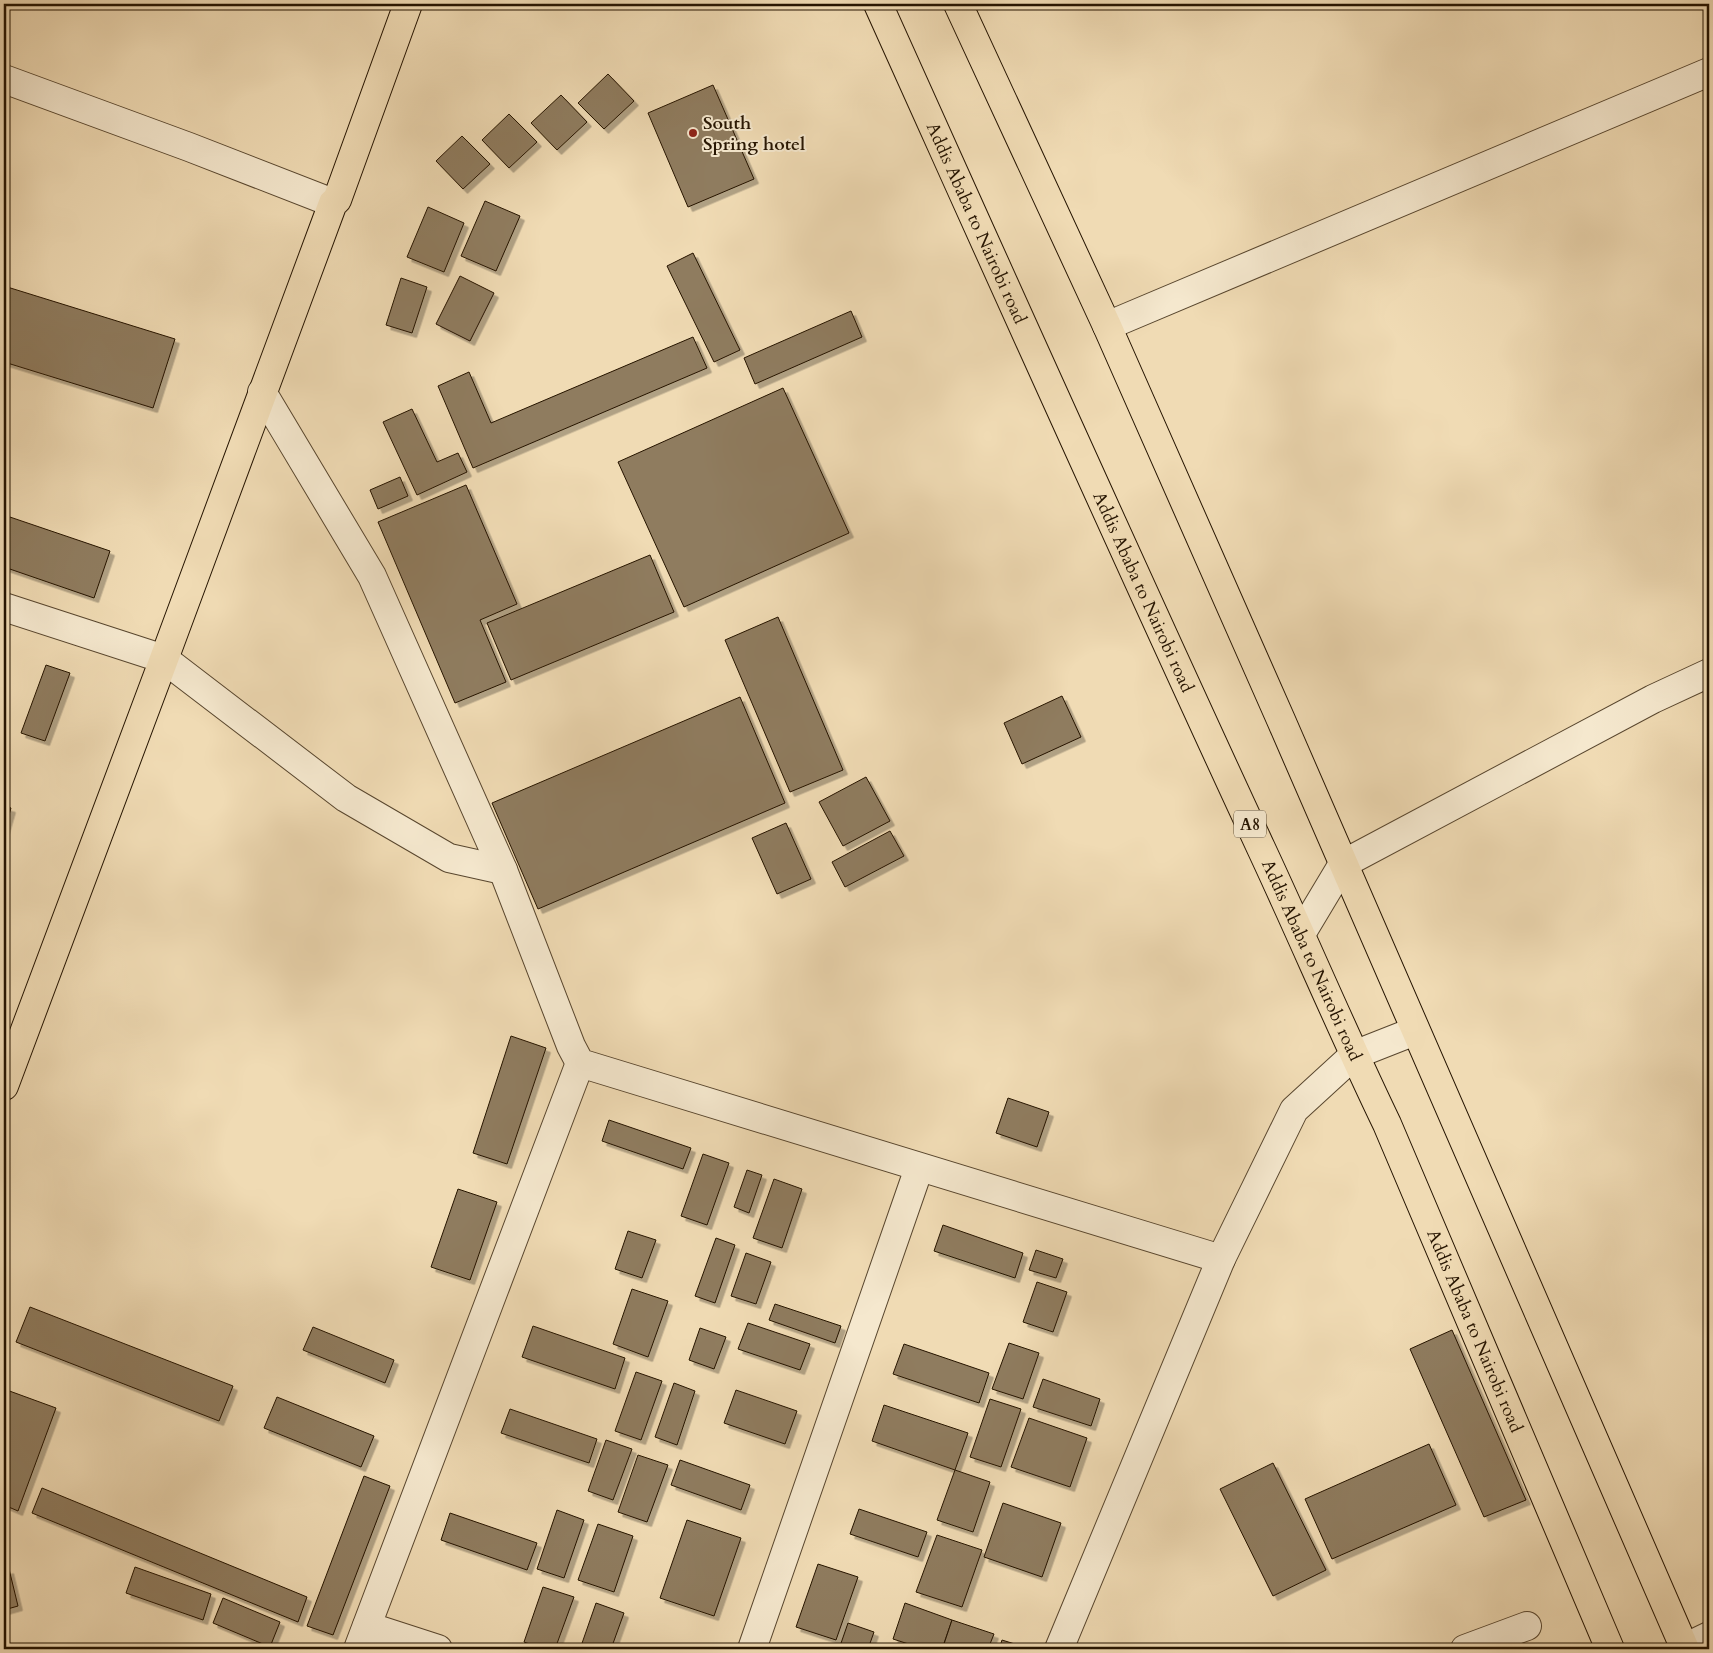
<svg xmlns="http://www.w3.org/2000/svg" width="1713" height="1653" font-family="Cardo,serif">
<defs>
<filter id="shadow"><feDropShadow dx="4.5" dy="4.5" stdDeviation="0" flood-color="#0004"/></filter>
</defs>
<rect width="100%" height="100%" fill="#f0dbb4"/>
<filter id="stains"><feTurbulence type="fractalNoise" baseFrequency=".004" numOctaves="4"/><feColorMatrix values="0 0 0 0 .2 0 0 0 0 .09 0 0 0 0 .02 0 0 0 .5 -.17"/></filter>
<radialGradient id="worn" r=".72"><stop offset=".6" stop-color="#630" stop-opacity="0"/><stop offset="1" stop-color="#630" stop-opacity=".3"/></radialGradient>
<!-- building -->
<g fill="#8f7b5e" stroke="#251401" filter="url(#shadow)">
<path d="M 608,74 L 634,101 L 604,129 L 578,103 Z"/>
<path d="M 713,85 L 754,179 L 688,207 L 648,113 Z"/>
<path d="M 561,95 L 587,122 L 557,150 L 531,123 Z"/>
<path d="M 509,114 L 537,142 L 509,168 L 482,140 Z"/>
<path d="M 462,136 L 490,164 L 463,189 L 436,161 Z"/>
<path d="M 485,201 L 520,216 L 496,271 L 461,256 Z"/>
<path d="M 428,207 L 464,223 L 444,272 L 407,257 Z"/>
<path d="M 693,253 L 740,350 L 714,362 L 667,266 Z"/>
<path d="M 460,276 L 494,293 L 470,341 L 436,324 Z"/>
<path d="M 401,278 L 427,287 L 412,333 L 386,325 Z"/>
<path d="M 4,286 L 175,339 L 153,408 L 4,362 Z"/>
<path d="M 851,311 L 862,337 L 755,384 L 744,358 Z"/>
<path d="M 693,337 L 707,368 L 473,468 L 438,386 L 469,372 L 491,423 Z"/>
<path d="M 783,388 L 849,533 L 684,607 L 618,462 Z"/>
<path d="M 412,409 L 437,462 L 458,453 L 467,472 L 417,495 L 383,422 Z"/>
<path d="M 400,477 L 408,496 L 378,509 L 370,490 Z"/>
<path d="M 466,485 L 517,604 L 480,620 L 506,682 L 455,703 L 378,522 Z"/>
<path d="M 4,515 L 110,551 L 94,598 L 4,567 Z"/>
<path d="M 650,555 L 674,612 L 511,680 L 487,623 Z"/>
<path d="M 778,617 L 843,770 L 790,792 L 725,640 Z"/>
<path d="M 46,665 L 70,673 L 45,741 L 21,733 Z"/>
<path d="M 1062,696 L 1081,737 L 1022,764 L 1004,723 Z"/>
<path d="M 740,697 L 785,803 L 538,909 L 492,803 Z"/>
<path d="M 866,777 L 890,821 L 843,846 L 819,802 Z"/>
<path d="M 4,806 L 11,808 L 4,832 Z"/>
<path d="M 786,823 L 811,879 L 777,894 L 752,838 Z"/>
<path d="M 890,831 L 904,856 L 845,887 L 832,862 Z"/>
<path d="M 511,1036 L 546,1048 L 507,1164 L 473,1153 Z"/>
<path d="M 1008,1098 L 1049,1112 L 1037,1147 L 996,1133 Z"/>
<path d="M 609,1120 L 691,1148 L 683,1169 L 602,1141 Z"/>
<path d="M 703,1154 L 729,1163 L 707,1225 L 681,1216 Z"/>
<path d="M 747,1170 L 762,1175 L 749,1213 L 734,1207 Z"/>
<path d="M 774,1179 L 802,1189 L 782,1248 L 753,1238 Z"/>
<path d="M 458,1189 L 497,1202 L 470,1280 L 431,1267 Z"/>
<path d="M 943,1225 L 1023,1253 L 1015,1278 L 934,1251 Z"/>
<path d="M 628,1231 L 656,1240 L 642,1278 L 615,1269 Z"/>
<path d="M 716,1238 L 735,1245 L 715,1303 L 695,1296 Z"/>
<path d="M 1036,1250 L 1063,1259 L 1056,1278 L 1029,1270 Z"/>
<path d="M 746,1253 L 771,1262 L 756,1304 L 731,1296 Z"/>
<path d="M 1037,1282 L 1067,1292 L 1053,1332 L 1023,1322 Z"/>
<path d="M 632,1289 L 668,1301 L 648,1357 L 613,1344 Z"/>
<path d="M 775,1304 L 841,1326 L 835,1343 L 769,1320 Z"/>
<path d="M 30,1307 L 233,1386 L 219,1421 L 16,1342 Z"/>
<path d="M 748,1323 L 810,1344 L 800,1370 L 738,1349 Z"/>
<path d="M 533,1326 L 625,1358 L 615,1389 L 522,1357 Z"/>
<path d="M 313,1327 L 394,1360 L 385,1383 L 303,1350 Z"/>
<path d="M 700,1328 L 726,1337 L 714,1369 L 689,1360 Z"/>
<path d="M 1452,1330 L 1526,1500 L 1484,1517 L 1410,1349 Z"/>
<path d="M 1009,1343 L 1039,1353 L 1023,1399 L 992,1389 Z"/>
<path d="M 904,1344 L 989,1373 L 979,1403 L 893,1374 Z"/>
<path d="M 636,1372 L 662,1381 L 641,1440 L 615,1431 Z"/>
<path d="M 1043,1379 L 1100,1399 L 1091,1426 L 1033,1407 Z"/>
<path d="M 674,1383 L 695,1391 L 677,1445 L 655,1437 Z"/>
<path d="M 4,1389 L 56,1408 L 18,1511 L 4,1505 Z"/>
<path d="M 736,1390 L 797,1411 L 785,1444 L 724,1423 Z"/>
<path d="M 277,1397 L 374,1436 L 361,1467 L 264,1428 Z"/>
<path d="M 990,1399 L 1021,1409 L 1001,1467 L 970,1457 Z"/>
<path d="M 884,1405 L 968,1433 L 955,1470 L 872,1441 Z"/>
<path d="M 510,1409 L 597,1439 L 589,1463 L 501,1433 Z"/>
<path d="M 1029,1418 L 1087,1438 L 1070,1487 L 1011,1467 Z"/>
<path d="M 606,1440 L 632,1449 L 613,1500 L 588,1491 Z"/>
<path d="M 1429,1444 L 1456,1505 L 1332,1559 L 1305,1499 Z"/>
<path d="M 638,1455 L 668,1465 L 647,1522 L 618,1512 Z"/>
<path d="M 680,1460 L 750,1485 L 741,1510 L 671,1485 Z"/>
<path d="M 1273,1463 L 1326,1570 L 1273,1596 L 1220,1489 Z"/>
<path d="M 955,1470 L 990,1482 L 973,1532 L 937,1520 Z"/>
<path d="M 364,1476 L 390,1486 L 333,1635 L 307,1626 Z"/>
<path d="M 42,1488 L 307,1597 L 298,1622 L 32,1513 Z"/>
<path d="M 1003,1503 L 1061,1523 L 1042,1577 L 984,1557 Z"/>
<path d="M 859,1509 L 927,1532 L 918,1557 L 850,1534 Z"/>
<path d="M 557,1510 L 584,1520 L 564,1578 L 537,1569 Z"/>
<path d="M 450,1513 L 537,1543 L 527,1570 L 441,1540 Z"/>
<path d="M 687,1520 L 741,1538 L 714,1616 L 660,1598 Z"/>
<path d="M 598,1524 L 633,1536 L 614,1592 L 578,1580 Z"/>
<path d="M 937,1535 L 982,1550 L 962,1607 L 916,1592 Z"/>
<path d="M 818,1564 L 858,1577 L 836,1640 L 796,1627 Z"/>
<path d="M 135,1567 L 211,1594 L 203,1620 L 126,1593 Z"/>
<path d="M 9,1569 L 18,1606 L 4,1610 L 4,1571 Z"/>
<path d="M 543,1587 L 574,1597 L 555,1649 L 543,1649 L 524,1642 Z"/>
<path d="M 223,1598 L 280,1622 L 270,1647 L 213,1623 Z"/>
<path d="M 596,1603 L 624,1613 L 611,1649 L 580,1649 Z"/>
<path d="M 905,1603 L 952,1620 L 942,1649 L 924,1649 L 893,1639 Z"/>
<path d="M 952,1620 L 994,1634 L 988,1649 L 958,1649 L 944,1644 Z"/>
<path d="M 848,1623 L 874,1632 L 868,1649 L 839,1649 Z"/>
<path d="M 1002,1640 L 1021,1646 L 1019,1649 L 999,1649 Z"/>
</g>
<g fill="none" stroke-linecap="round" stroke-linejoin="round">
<defs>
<g id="minor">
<path d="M 4,79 L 189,147 L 333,203"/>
<path d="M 1107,326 L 1709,72"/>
<path d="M 262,392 L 372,576 L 503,870 L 571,1046 L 580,1063 L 1221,1259"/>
<path d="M 4,607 L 164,659 L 346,798 L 449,858 L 503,870"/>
<path d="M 1301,934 L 1343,864 L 1653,699 L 1709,673"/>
<path d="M 367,1626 L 438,1649"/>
<path d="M 358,1649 L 580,1063"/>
<path d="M 752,1649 L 919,1168"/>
<path d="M 1059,1649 L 1221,1259 L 1294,1110 L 1354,1055 L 1415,1031"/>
<path d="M 1465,1649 L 1527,1626"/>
<path d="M 1682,1649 L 1709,1636"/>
</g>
<path id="major" d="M 4,1086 L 164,659 L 333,203 L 337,200 L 408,4"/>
<g id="highway">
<path id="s1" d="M 878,4 C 1005,286 1131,568 1261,848 C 1304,940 1343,1033 1387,1124 L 1610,1649"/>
<path d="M 958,4 L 1107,326 L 1281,720 L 1685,1649"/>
</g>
</defs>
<!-- minor casing -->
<use href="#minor" stroke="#58462e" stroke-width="30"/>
<!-- major casing -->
<use href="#major" stroke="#251401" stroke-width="30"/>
<!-- highway casing -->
<use href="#highway" stroke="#251401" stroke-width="30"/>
<!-- minor -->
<use href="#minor" stroke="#f5e8ce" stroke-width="28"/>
<!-- major -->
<use href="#major" stroke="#f0dbb4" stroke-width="28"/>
<!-- highway -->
<use href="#highway" stroke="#f0dbb4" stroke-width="28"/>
</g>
<!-- markers -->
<circle fill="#8f2418" stroke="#f5e8ce" stroke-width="2" cx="693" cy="133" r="5"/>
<g text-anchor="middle" stroke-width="4" stroke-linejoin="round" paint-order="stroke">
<!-- shield labels -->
<rect fill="#f5e8ce" stroke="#63543e" stroke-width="1" x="1234" y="810.5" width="32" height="27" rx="4"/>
<g font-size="16" font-weight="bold" fill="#251401">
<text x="1250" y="830">A8</text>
</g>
<!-- poi labels -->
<g font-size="18" font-weight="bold" fill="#251401" stroke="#f5e8ce" text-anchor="start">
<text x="703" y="129">South<tspan x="703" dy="21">Spring hotel</tspan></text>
</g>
<!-- street labels -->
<g font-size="18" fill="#251401" stroke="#f5e8ce">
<text dy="6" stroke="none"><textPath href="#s1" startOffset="240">Addis Ababa to Nairobi road</textPath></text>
<text dy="6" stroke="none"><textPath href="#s1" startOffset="645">Addis Ababa to Nairobi road</textPath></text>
<text dy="6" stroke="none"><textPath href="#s1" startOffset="1050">Addis Ababa to Nairobi road</textPath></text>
<text dy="6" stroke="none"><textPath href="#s1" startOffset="1455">Addis Ababa to Nairobi road</textPath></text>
</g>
</g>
<!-- margin -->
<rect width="1713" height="1653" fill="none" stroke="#f0dbb4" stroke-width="20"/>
<rect x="5" y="5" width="1703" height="1643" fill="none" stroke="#251401" stroke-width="2.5"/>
<rect x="10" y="10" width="1693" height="1633" fill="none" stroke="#251401"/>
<rect width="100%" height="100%" filter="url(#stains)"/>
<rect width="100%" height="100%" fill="url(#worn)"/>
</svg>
